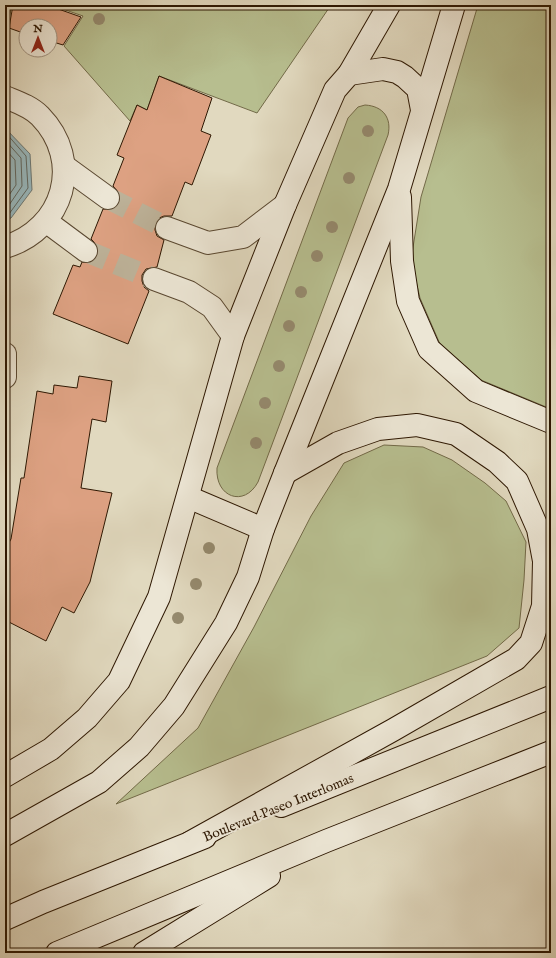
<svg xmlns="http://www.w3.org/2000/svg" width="556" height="958" font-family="'IM FELL English',serif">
<rect width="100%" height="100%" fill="#e1d9bf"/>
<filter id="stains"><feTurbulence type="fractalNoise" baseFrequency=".005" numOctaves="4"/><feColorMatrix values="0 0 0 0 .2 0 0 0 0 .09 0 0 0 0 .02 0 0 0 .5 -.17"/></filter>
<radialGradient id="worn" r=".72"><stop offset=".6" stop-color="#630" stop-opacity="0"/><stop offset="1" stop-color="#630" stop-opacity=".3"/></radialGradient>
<!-- green -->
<g fill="#b7be8f" stroke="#726a48">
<path d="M 5,5 L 12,5 L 7,28 L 5,29 Z"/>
<path d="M 51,5 L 331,5 L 257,113 L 159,76 L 147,110 L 137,105 L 130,121 L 64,46 L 83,16 Z"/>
<path d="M 478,5 L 551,5 L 551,409 L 481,380 L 440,344 L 420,298 L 411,260 L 421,197 Z"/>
<path d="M 365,105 C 383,106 392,118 388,135 L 258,482 C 244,508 215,497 217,468 L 348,118 L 358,107 Z"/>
<path d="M 384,445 L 423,447 L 452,460 L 485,483 L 506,501 L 526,542 L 524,580 L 519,628 L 487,656 L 116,804 L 198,728 L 254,627 L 311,516 L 344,463 Z"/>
</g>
<!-- water -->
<path fill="#98b7bc" stroke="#6d7772" d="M 5,128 L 30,154 L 32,190 L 11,218 L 5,220 Z"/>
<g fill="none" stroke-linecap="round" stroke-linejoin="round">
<!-- shore -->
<g stroke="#62675f" stroke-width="1">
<path d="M 5,132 L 26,156 L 28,188 L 9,214 L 5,216"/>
<path d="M 5,140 L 21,158 L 22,186 L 5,211"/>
<path d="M 5,149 L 15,160 L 16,185 L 5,201"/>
</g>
</g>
<!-- building -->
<g fill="#dda182" stroke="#2d1702">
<path d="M 13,5 L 47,5 L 81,17 L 63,45 L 50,41 L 50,26 L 26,26 L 26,34 L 9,28 Z"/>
<path d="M 159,76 L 212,98 L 201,131 L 211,135 L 192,185 L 185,182 L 172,216 L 164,216 L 159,218 L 155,223 L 155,230 L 157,236 L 164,240 L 157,267 L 146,269 L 142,275 L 142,281 L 144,287 L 149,291 L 128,344 L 53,314 L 73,265 L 80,267 L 82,262 L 91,263 L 96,258 L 98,252 L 98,246 L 91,239 L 103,209 L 113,209 L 118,205 L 120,200 L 119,193 L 113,186 L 124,158 L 117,155 L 137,105 L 147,110 Z"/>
<path d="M 79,376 L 112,381 L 106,422 L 92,419 L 81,488 L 112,493 L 90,582 L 74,613 L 62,607 L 46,641 L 5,620 L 5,550 L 11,539 L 21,478 L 24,478 L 37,391 L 53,394 L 54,385 L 77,388 Z"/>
</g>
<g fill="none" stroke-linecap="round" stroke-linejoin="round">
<!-- street-tunnel -->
<g stroke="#bdb299" stroke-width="22" stroke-dasharray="22 11" stroke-linecap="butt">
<path d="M 108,198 L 167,228"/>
<path d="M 86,251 L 154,279"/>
</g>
<defs>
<g id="street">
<path d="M 5,97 C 17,102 30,106 40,116 C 84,161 64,229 5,247"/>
<path d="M 64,166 L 108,198"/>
<path d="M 47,222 L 86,251"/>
<path d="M 167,228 L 208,243 L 243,237 L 285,205"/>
<path d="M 154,279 L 189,292 L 212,307 L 233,336"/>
<path d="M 5,354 L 5,377"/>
</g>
<g id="secondary">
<path d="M 349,74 L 383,69 L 397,72 L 405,77 L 418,89 L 422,110"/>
<path d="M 400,197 L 402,261 L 408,301 L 429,349 L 476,391 L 551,422"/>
<path d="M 188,497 L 263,529"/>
<path d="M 5,776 L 51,749 L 87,718 L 119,681 L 159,597 L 233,336 L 285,205 L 335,90 L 349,74 L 389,5"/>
<path d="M 281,806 L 551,697"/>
<path d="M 5,835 L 99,782 L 139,747 L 174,706 L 226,623 L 248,577 L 263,529 L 285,473 L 399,189 L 454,5"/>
<path d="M 191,842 L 393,730 L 516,659 L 531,643 L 543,606 L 544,561 L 538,529 L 517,481 L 497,462 L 456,434 L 417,425 L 378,429 L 338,443 L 285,473"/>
<path d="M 5,919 L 43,902 L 205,837"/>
<path d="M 57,953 L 326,841 L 551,752"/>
<path d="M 144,953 L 269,876"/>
</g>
</defs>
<!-- street casing -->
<use href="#street" stroke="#5a4831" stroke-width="24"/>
<!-- secondary casing -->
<use href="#secondary" stroke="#2d1702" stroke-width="24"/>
<!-- street -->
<use href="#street" stroke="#ece6d5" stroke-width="22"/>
<!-- secondary -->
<use href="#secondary" stroke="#ece6d5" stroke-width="22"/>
</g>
<!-- trees -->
<g fill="#958a6e">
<circle cx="99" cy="19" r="6"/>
<circle cx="368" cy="131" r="6"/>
<circle cx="349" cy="178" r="6"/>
<circle cx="332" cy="227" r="6"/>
<circle cx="317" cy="256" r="6"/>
<circle cx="301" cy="292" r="6"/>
<circle cx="289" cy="326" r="6"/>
<circle cx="279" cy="366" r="6"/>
<circle cx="265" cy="403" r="6"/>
<circle cx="256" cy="443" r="6"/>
<circle cx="209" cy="548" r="6"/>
<circle cx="196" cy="584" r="6"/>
<circle cx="178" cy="618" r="6"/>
</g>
<g text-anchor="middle" stroke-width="4" stroke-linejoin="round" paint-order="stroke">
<!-- street labels -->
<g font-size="14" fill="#2d1702" stroke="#ece6d5">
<text transform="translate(278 807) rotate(-22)" y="5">Boulevard Paseo Interlomas</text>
</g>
</g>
<!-- margin -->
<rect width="556" height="958" fill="none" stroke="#e1d9bf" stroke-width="20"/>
<rect x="6" y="6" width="544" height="946" fill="none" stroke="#2d1702" stroke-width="2"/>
<rect x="10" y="10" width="536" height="938" fill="none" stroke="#2d1702"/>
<!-- north arrow -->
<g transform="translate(38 38)"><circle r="19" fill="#ece6d5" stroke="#a09381"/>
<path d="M0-3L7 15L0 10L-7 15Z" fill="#8f2418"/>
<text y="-6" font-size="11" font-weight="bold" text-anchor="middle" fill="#2d1702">N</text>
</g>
<rect width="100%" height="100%" filter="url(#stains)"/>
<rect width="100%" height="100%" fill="url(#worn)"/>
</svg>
